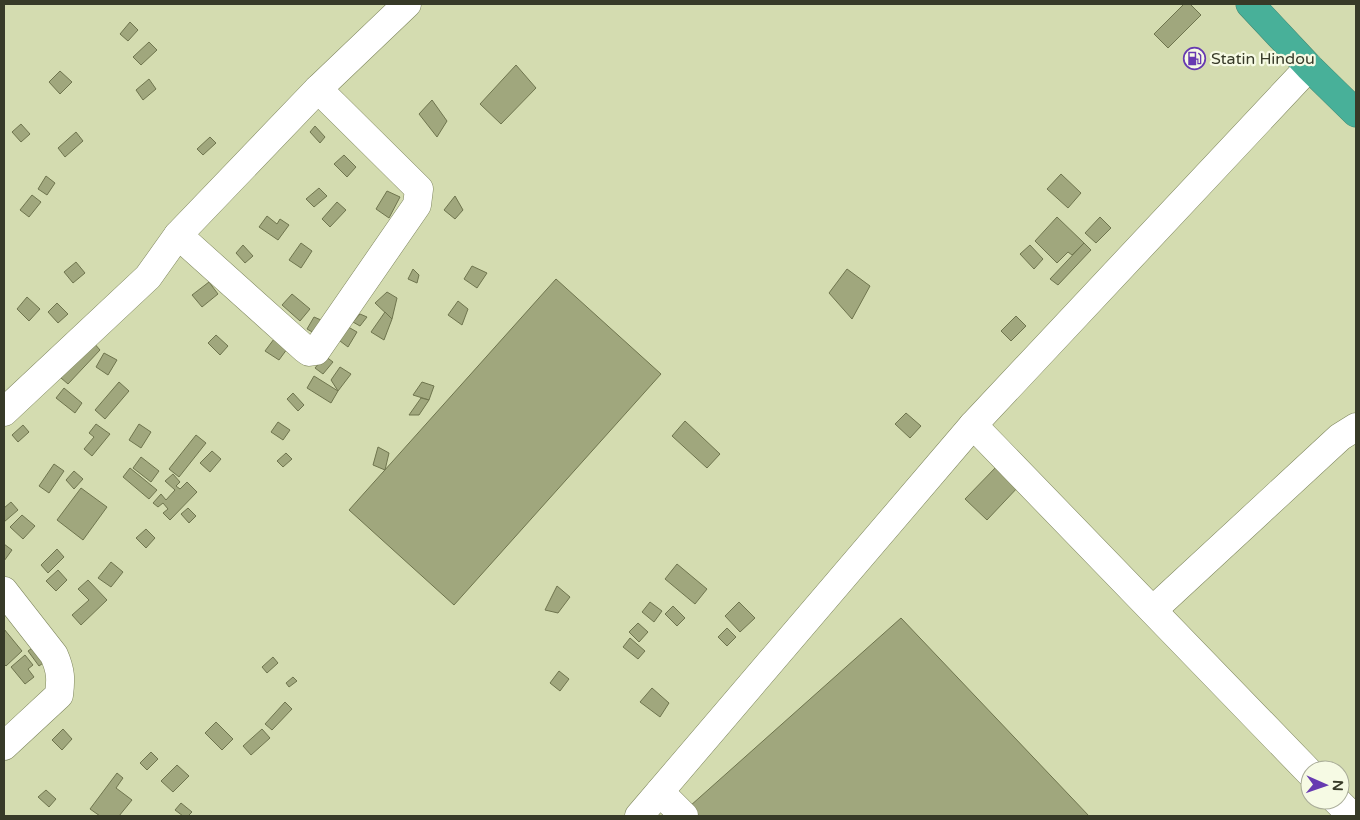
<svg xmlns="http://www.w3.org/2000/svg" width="1360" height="820" font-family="'Varela Round',sans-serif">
<rect width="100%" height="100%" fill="#d4dcb0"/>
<!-- building -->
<g fill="#a0a77d" stroke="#6f754e">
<path d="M 1184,4 L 1190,4 L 1201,15 L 1168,48 L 1154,34 Z"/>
<path d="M 130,22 L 138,30 L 128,41 L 120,34 Z"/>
<path d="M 149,42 L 157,50 L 141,65 L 133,57 Z"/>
<path d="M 516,65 L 536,88 L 501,124 L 480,104 Z"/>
<path d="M 60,71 L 72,82 L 60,94 L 49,82 Z"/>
<path d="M 149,79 L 156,89 L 143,100 L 136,90 Z"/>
<path d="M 432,100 L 447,121 L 437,137 L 419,114 Z"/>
<path d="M 21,124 L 30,134 L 21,142 L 12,132 Z"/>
<path d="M 315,126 L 325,137 L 320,143 L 310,132 Z"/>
<path d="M 76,132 L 83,141 L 65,157 L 58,148 Z"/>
<path d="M 210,137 L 216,143 L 203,155 L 197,149 Z"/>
<path d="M 344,155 L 356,167 L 347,177 L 334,164 Z"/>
<path d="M 1061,174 L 1081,193 L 1068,208 L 1047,189 Z"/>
<path d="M 46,176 L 55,183 L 47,195 L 38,189 Z"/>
<path d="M 319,188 L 327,196 L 314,207 L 306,199 Z"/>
<path d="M 387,191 L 400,197 L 389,218 L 376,209 Z"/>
<path d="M 32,195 L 41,202 L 29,217 L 20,210 Z"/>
<path d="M 455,196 L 463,210 L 455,219 L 444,210 Z"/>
<path d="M 337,202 L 346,210 L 330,227 L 322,219 Z"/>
<path d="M 267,216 L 277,224 L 280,219 L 289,225 L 278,240 L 259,227 Z"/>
<path d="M 1057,217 L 1084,243 L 1072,255 L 1068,252 L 1057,263 L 1035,241 Z"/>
<path d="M 1100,217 L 1111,228 L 1096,243 L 1085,233 Z"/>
<path d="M 301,243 L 312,251 L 301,268 L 289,260 Z"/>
<path d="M 1084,243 L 1091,250 L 1058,285 L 1050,279 Z"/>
<path d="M 243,245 L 253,256 L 245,263 L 236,253 Z"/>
<path d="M 1030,245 L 1043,259 L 1034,269 L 1020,254 Z"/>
<path d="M 76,262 L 85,273 L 73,283 L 64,272 Z"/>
<path d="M 472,266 L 487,273 L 477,288 L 464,279 Z"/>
<path d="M 413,269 L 419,275 L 417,283 L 408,279 Z"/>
<path d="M 847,269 L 870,286 L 852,319 L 829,293 Z"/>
<path d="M 556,279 L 661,374 L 454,605 L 349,510 Z"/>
<path d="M 209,282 L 218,294 L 202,307 L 192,295 Z"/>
<path d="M 387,292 L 397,298 L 392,319 L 375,303 Z"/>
<path d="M 292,294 L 310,309 L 300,321 L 282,305 Z"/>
<path d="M 27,297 L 40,309 L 29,321 L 17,309 Z"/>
<path d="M 458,301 L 468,309 L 462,325 L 448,315 Z"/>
<path d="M 57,303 L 68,314 L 58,323 L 48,312 Z"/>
<path d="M 385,312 L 392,319 L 384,340 L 371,332 Z"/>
<path d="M 360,314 L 367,317 L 360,326 L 353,322 Z"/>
<path d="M 1016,316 L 1026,326 L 1011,341 L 1001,331 Z"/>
<path d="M 314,317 L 321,320 L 314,333 L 307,329 Z"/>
<path d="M 343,324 L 357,332 L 348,347 L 336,338 Z"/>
<path d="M 216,335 L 228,346 L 220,355 L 208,343 Z"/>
<path d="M 277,335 L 290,345 L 279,360 L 265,351 Z"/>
<path d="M 93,342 L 100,350 L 68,384 L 61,378 Z"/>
<path d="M 104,353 L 117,360 L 108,375 L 96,367 Z"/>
<path d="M 325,356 L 333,362 L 323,374 L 315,368 Z"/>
<path d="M 340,367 L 351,374 L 338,391 L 331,380 Z"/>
<path d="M 314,376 L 338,391 L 331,403 L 307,388 Z"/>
<path d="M 119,382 L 129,391 L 105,419 L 95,410 Z"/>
<path d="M 422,382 L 434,386 L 429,400 L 413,395 Z"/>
<path d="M 64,388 L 82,403 L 75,413 L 56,398 Z"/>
<path d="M 293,393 L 304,405 L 298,411 L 287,399 Z"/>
<path d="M 421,398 L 429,400 L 419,415 L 409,415 Z"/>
<path d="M 906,413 L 921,426 L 910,438 L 895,424 Z"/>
<path d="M 685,421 L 720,454 L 707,468 L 672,436 Z"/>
<path d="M 278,422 L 290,430 L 283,440 L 271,432 Z"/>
<path d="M 96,424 L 110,434 L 92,456 L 84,449 L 94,437 L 89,433 Z"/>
<path d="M 139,424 L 151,432 L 141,448 L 129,440 Z"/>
<path d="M 23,425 L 29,432 L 18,442 L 12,435 Z"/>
<path d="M 196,435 L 206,443 L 179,477 L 169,469 Z"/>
<path d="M 378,447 L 389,453 L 385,470 L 373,465 Z"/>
<path d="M 212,451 L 221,459 L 210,472 L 200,463 Z"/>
<path d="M 286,453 L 292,459 L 283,467 L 277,461 Z"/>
<path d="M 141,457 L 159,471 L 151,482 L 133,468 Z"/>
<path d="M 54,464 L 64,471 L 49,493 L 39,486 Z"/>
<path d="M 998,465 L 1020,485 L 987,520 L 965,499 Z"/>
<path d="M 130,468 L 157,490 L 149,499 L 123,477 Z"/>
<path d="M 74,471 L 83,479 L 74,489 L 66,480 Z"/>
<path d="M 173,474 L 180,482 L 176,486 L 180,489 L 187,482 L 197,492 L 170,520 L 163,513 L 168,509 L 163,503 L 158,507 L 153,503 L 161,494 L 166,500 L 175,490 L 165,481 Z"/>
<path d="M 81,488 L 107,507 L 83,540 L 57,520 Z"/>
<path d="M 11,502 L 18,510 L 4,522 L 4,508 Z"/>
<path d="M 188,508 L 196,516 L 189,523 L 181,514 Z"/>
<path d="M 22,515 L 35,526 L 23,539 L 10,527 Z"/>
<path d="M 146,529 L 155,538 L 146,548 L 136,538 Z"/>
<path d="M 4,544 L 12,550 L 4,561 Z"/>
<path d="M 57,549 L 64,557 L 48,573 L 41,565 Z"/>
<path d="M 111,562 L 123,572 L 111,587 L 98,578 Z"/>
<path d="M 677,564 L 707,589 L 695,604 L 665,579 Z"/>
<path d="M 58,570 L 67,580 L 56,591 L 46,581 Z"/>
<path d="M 88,580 L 107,600 L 81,625 L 72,615 L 89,600 L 78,589 Z"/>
<path d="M 557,586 L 570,597 L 558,613 L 545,610 Z"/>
<path d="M 650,602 L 662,611 L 654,622 L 642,612 Z"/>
<path d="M 739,602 L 755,618 L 740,632 L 725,616 Z"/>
<path d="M 673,606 L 685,618 L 677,626 L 665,614 Z"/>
<path d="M 901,618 L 1089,816 L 699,816 L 690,806 Z"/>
<path d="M 638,623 L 648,632 L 639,642 L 629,632 Z"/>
<path d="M 727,628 L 736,637 L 727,646 L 718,637 Z"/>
<path d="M 4,629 L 22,651 L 6,666 L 4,664 Z"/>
<path d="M 630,638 L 645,651 L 638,659 L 623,647 Z"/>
<path d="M 39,643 L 50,658 L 39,666 L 28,651 Z"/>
<path d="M 25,655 L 33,665 L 28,669 L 34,677 L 25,684 L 11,667 Z"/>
<path d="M 273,657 L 278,663 L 267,673 L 262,667 Z"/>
<path d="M 559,671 L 569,679 L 560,691 L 550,683 Z"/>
<path d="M 293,677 L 297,681 L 289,687 L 286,683 Z"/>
<path d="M 652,688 L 669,703 L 660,717 L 640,702 Z"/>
<path d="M 285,702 L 292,709 L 272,730 L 265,724 Z"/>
<path d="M 216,722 L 233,739 L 222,750 L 205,733 Z"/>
<path d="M 63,729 L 72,739 L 62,750 L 52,740 Z"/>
<path d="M 262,729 L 270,738 L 251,755 L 243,746 Z"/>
<path d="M 151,752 L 158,759 L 147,770 L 140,763 Z"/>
<path d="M 177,765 L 189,776 L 173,792 L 161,781 Z"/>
<path d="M 117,773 L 123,778 L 116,788 L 132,800 L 119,816 L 100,816 L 90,809 Z"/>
<path d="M 46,790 L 56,799 L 49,807 L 38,797 Z"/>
<path d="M 181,803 L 192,812 L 188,816 L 183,816 L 175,810 Z"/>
</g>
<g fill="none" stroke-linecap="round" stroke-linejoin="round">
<defs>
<g id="minor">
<path d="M 178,235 L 305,349 L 309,352 L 316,351 L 417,205 L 419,189 L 318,89"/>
<path d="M 4,412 L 148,277 L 178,235 L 318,89 L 407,4"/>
<path d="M 973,425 L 1310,773"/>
<path d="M 4,591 L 54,655 C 61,671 61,679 59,695 L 4,746"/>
<path d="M 1153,610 L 1340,437 L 1356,427"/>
<path d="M 660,792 L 684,816"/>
<path d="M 1336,800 L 1352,816"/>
<path d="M 639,816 L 973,425 L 1309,67"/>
</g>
<path id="highway" d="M 1250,4 L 1309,67 L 1356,113"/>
</defs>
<!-- minor casing -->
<use href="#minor" stroke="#7f865e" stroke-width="29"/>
<!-- highway casing -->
<use href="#highway" stroke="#428771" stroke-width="29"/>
<!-- minor -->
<use href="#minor" stroke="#fff" stroke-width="28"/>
<!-- highway -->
<use href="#highway" stroke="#48b099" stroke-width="28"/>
</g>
<!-- icons -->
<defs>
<symbol id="fuel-ring" viewBox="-11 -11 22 22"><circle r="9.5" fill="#f6fae4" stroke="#673ab1" stroke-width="1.5"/><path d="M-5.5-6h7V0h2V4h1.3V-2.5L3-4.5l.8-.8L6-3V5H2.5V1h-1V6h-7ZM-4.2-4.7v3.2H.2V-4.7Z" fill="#673ab1"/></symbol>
</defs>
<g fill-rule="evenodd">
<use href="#fuel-ring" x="1182" y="46" width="25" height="25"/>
</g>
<g text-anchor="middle" stroke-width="4.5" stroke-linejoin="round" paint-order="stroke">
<!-- poi labels -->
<g font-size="16" fill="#373a28" stroke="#f6fae4" text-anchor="start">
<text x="1211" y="64">Statin Hindou</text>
</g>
</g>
<!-- border -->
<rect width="1360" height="820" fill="none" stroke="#373a28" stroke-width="10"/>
<!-- north arrow -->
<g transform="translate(1325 785) rotate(92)"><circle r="24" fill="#f6fae4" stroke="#aaad99"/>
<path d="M0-4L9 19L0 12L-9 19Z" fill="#673ab1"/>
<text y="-8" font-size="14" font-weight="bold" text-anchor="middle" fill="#373a28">N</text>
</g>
</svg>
